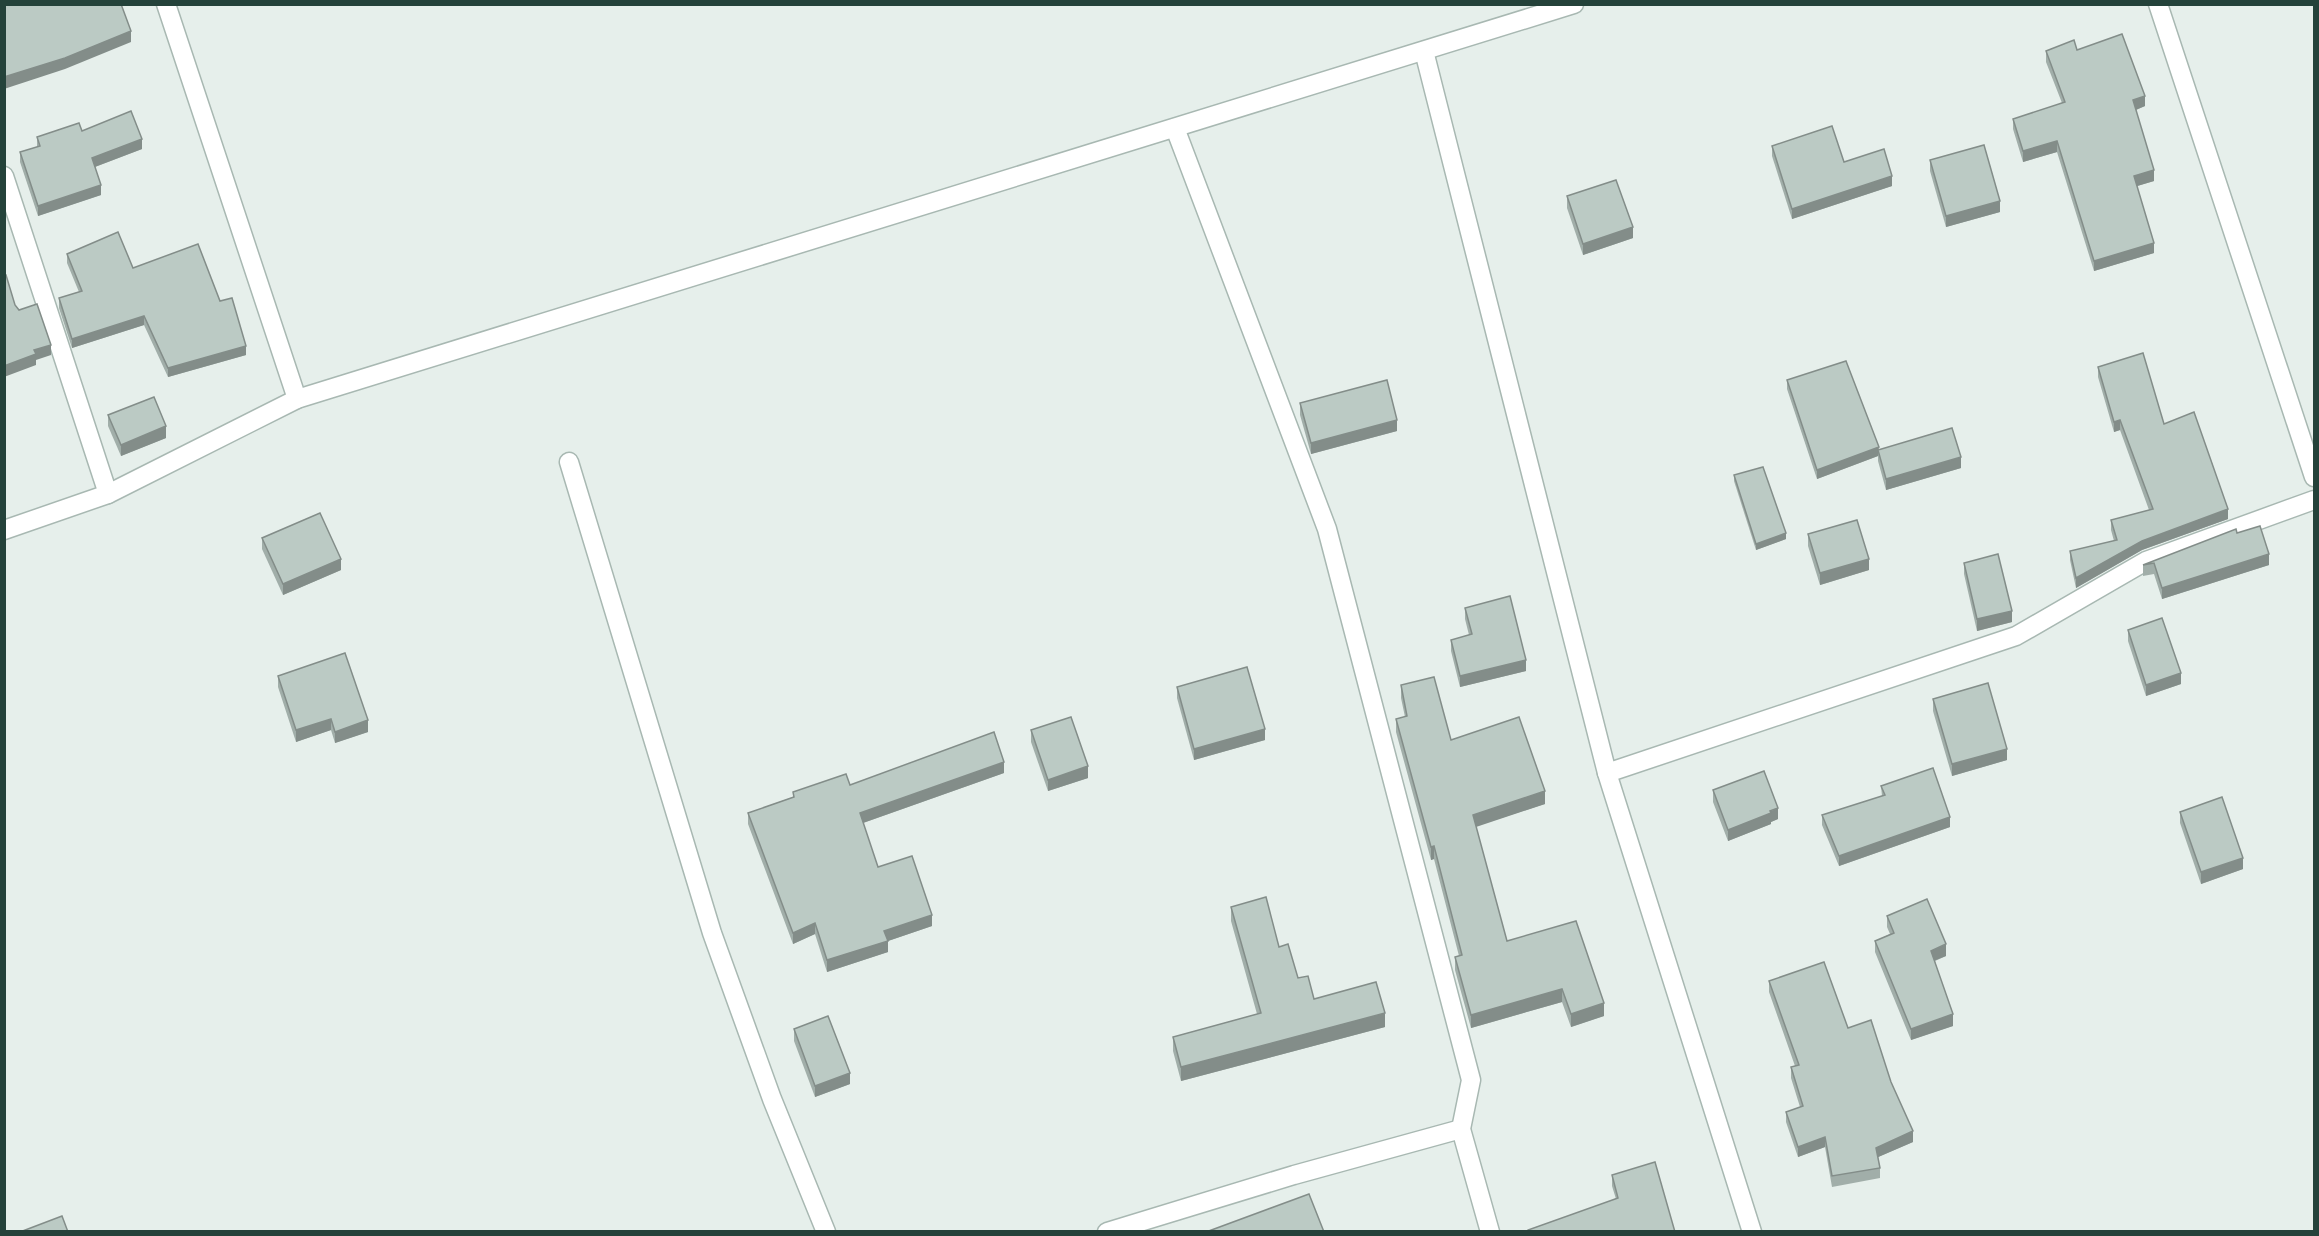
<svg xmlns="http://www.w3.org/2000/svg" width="2319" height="1236" font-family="Arial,sans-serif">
<rect width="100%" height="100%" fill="#e6efeb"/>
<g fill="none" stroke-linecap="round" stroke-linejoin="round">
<defs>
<g id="minor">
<path d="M 166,4 L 297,399"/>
<path d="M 2158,4 L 2314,477"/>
<path d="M 1424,51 L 1607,773 L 1752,1232"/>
<path d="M 1175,128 L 1327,529 L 1471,1080 L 1461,1129 L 1490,1232"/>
<path d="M 4,176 L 108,494"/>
<path d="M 569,462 L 712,933 L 772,1099 L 826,1232"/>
<path d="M 4,530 L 108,494 L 297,399 L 1574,4"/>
<path d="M 1607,773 L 2016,636 L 2146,561 L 2314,500"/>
<path d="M 1107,1232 L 1294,1175 L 1461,1129"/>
</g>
</defs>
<!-- minor casing -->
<use href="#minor" stroke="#a8b8b2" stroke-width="21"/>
<!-- minor -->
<use href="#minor" stroke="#fff" stroke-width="18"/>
</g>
<!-- wall -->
<g fill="#a1aea9">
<path d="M 2077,50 L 2145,106 L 2136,110 L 2154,181 L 2137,186 L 2154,253 L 2094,271 L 2057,152 L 2023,162 L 2013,129 L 2013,119 L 2062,103 L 2046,62 L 2046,51 Z"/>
<path d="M 82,131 L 142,149 L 95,167 L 101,195 L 38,216 L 20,162 L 20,152 L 37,147 L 37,137 Z"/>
<path d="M 1772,146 L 1844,162 L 1892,186 L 1792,219 L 1772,156 Z"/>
<path d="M 1930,160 L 2000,212 L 1946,227 L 1930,171 Z"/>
<path d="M 1567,196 L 1633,238 L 1583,255 L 1567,208 Z"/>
<path d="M 67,254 L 133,268 L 220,301 L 246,355 L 168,377 L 144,325 L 72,348 L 59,308 L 59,298 L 79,292 L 67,263 Z"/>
<path d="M 2098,367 L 2164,424 L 2228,519 L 2142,550 L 2076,588 L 2070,560 L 2070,551 L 2114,541 L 2111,530 L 2111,520 L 2149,510 L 2120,430 L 2114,432 L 2098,377 Z"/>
<path d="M 1787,380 L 1879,450 L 1961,468 L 1886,490 L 1878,461 L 1878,456 L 1817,479 L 1787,389 Z"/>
<path d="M 1300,403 L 1397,431 L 1311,454 L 1300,415 Z"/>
<path d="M 108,415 L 166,438 L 121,456 L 108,426 Z"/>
<path d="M 1734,475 L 1786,539 L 1756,550 L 1734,481 Z"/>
<path d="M 2237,533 L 2269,565 L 2162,599 L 2154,574 L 2143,576 L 2143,565 Z"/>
<path d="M 1808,534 L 1869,570 L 1820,585 L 1808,546 Z"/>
<path d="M 262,538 L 341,570 L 283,595 L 262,549 Z"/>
<path d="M 1964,563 L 2012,622 L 1977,631 L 1964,574 Z"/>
<path d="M 1465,608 L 1526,671 L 1460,687 L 1451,651 L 1451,640 L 1469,635 L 1465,619 Z"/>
<path d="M 2128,630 L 2181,684 L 2146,696 L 2128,641 Z"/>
<path d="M 278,676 L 368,732 L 335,743 L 331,730 L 296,742 L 278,687 Z"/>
<path d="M 1401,685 L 1451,740 L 1545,804 L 1476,826 L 1507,941 L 1604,1016 L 1571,1027 L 1562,1002 L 1471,1028 L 1455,970 L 1455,957 L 1459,956 L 1434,859 L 1431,860 L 1396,732 L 1396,719 L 1405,717 L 1401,698 Z"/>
<path d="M 1177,687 L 1265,740 L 1194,760 L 1177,698 Z"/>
<path d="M 1933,699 L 2007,760 L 1952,776 L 1933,711 Z"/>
<path d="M 1031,730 L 1088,778 L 1048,791 L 1031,742 Z"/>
<path d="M 1004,773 L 863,823 L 878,867 L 932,926 L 888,941 L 888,952 L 827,972 L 815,934 L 793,944 L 748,824 L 748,813 L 793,797 L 793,792 L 850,785 Z"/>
<path d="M 1881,786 L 1950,827 L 1839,866 L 1822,825 L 1822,815 L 1882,796 Z"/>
<path d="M 1713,790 L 1778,819 L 1771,822 L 1771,824 L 1728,841 L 1713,802 Z"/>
<path d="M 2180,812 L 2243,869 L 2201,884 L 2180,823 Z"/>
<path d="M 1231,907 L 1279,947 L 1298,978 L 1314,999 L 1385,1027 L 1181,1081 L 1173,1051 L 1173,1037 L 1257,1014 L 1231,921 Z"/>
<path d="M 1887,916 L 1946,956 L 1935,961 L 1953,1026 L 1911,1040 L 1875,952 L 1875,941 L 1890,934 L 1887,927 Z"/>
<path d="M 1769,981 L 1848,1028 L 1891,1082 L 1913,1142 L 1878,1157 L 1880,1168 L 1880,1178 L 1832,1187 L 1825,1147 L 1798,1157 L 1786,1122 L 1786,1112 L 1800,1107 L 1791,1078 L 1791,1067 L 1795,1066 L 1769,992 Z"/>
<path d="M 794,1029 L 850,1084 L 815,1097 L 794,1041 Z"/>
<path d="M 1612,1175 L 1675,1232 L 1528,1232 L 1528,1230 L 1616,1199 L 1612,1186 Z"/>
</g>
<!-- shaded-wall -->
<g fill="#838d89">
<path d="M 131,31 L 131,42 L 65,69 L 4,89 L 4,77 Z"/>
<path d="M 2145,96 L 2145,106 L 2133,111 L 2133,100 Z"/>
<path d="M 142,139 L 142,149 L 92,168 L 92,158 Z"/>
<path d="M 2057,141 L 2057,152 L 2023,162 L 2023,151 Z"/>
<path d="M 2154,170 L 2154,181 L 2134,187 L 2134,176 Z"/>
<path d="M 1892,176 L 1892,186 L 1792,219 L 1792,209 Z"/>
<path d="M 101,185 L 101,195 L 38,216 L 38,206 Z"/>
<path d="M 2000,201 L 2000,212 L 1946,227 L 1946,216 Z"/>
<path d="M 1633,227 L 1633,238 L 1583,255 L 1583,244 Z"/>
<path d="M 2154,243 L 2154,253 L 2094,271 L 2094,261 Z"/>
<path d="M 144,316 L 144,325 L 72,348 L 72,339 Z"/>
<path d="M 51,345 L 51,355 L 36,360 L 36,365 L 4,377 L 4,366 L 34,350 Z"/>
<path d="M 246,346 L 246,355 L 168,377 L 168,368 Z"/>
<path d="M 1397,420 L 1397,431 L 1311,454 L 1311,443 Z"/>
<path d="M 2120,420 L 2120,430 L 2114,432 L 2114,422 Z"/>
<path d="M 166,426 L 166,438 L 121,456 L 121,445 Z"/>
<path d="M 1879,447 L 1878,456 L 1817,479 L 1817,470 Z"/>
<path d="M 1961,457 L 1961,468 L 1886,490 L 1886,479 Z"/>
<path d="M 2228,509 L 2228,519 L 2142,550 L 2076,588 L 2076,578 L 2142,541 Z"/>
<path d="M 1786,533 L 1786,539 L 1756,550 L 1756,544 Z"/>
<path d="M 2269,554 L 2269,565 L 2162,599 L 2162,588 Z"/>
<path d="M 341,559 L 341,570 L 283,595 L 283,584 Z"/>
<path d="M 1869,559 L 1869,570 L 1820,585 L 1820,573 Z"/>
<path d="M 2012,611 L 2012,622 L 1977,631 L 1977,619 Z"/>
<path d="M 1526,660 L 1526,671 L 1460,687 L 1460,676 Z"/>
<path d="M 2181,673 L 2181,684 L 2146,696 L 2146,685 Z"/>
<path d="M 331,719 L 331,730 L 296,742 L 296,730 Z"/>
<path d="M 368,720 L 368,732 L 335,743 L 335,732 Z"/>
<path d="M 1265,729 L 1265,740 L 1194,760 L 1194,749 Z"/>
<path d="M 2007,749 L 2007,760 L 1952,776 L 1952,764 Z"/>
<path d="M 1004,762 L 1004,773 L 860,824 L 860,813 Z"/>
<path d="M 1088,766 L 1088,778 L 1048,791 L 1048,780 Z"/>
<path d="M 1545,791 L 1545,804 L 1473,828 L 1473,815 Z"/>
<path d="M 1778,808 L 1778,819 L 1771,822 L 1771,824 L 1728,841 L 1728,830 Z"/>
<path d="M 1950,817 L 1950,827 L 1839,866 L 1839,856 Z"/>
<path d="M 1434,846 L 1434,859 L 1431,860 L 1431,847 Z"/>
<path d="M 2243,858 L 2243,869 L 2201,884 L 2201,872 Z"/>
<path d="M 932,915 L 932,926 L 888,941 L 888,952 L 827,972 L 827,960 L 884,931 Z"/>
<path d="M 815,923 L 815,934 L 793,944 L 793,933 Z"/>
<path d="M 1946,944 L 1946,956 L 1931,962 L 1931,951 Z"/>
<path d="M 1562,989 L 1562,1002 L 1471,1028 L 1471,1015 Z"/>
<path d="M 1604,1003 L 1604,1016 L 1571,1027 L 1571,1014 Z"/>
<path d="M 1385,1013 L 1385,1027 L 1181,1081 L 1181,1067 Z"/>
<path d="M 1953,1014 L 1953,1026 L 1911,1040 L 1911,1029 Z"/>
<path d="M 850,1073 L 850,1084 L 815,1097 L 815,1086 Z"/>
<path d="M 1913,1131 L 1913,1142 L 1876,1158 L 1876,1148 Z"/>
<path d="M 1825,1137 L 1825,1147 L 1798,1157 L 1798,1147 Z"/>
</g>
<!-- building -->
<g fill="#bbcac4" stroke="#838d89" stroke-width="1.5">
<path d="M 4,4 L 121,4 L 131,31 L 65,58 L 4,77 Z"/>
<path d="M 2122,34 L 2145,96 L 2133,100 L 2154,170 L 2134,176 L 2154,243 L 2094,261 L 2057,141 L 2023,151 L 2013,119 L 2065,102 L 2046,51 L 2074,40 L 2077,50 Z"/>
<path d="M 131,111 L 142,139 L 92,158 L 101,185 L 38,206 L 20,152 L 40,146 L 37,137 L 79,123 L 82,131 Z"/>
<path d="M 1832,126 L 1844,162 L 1884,149 L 1892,176 L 1792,209 L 1772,146 Z"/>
<path d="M 1984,145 L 2000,201 L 1946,216 L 1930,160 Z"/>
<path d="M 1616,180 L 1633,227 L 1583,244 L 1567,196 Z"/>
<path d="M 118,232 L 133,268 L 198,244 L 220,301 L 232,298 L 246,346 L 168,368 L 144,316 L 72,339 L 59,298 L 82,291 L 67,254 Z"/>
<path d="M 6,275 L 15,305 L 19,310 L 37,304 L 51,345 L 34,350 L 36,354 L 4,366 L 4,276 Z"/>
<path d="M 2143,353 L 2164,424 L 2194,412 L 2228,509 L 2142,541 L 2076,578 L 2070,551 L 2117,540 L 2111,520 L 2153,509 L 2120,420 L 2114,422 L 2098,367 Z"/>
<path d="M 1846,361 L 1879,447 L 1817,470 L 1787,380 Z"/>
<path d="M 1387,380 L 1397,420 L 1311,443 L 1300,403 Z"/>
<path d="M 154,397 L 166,426 L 121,445 L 108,415 Z"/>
<path d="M 1952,428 L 1961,457 L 1886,479 L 1878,450 Z"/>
<path d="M 1763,467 L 1786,533 L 1756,544 L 1734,475 Z"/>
<path d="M 320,513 L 341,559 L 283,584 L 262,538 Z"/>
<path d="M 1857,520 L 1869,559 L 1820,573 L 1808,534 Z"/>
<path d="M 2260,526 L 2269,554 L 2162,588 L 2154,563 L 2143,565 L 2236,529 L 2237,533 Z"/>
<path d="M 1998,554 L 2012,611 L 1977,619 L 1964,563 Z"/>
<path d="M 1510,596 L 1526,660 L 1460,676 L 1451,640 L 1472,634 L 1465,608 Z"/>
<path d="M 2162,618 L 2181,673 L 2146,685 L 2128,630 Z"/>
<path d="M 345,653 L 368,720 L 335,732 L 331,719 L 296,730 L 278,676 Z"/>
<path d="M 1247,667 L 1265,729 L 1194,749 L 1177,687 Z"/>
<path d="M 1434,677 L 1451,740 L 1519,717 L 1545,791 L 1473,815 L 1507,941 L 1576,921 L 1604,1003 L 1571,1014 L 1562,989 L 1471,1015 L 1455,957 L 1462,955 L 1434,846 L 1431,847 L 1396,719 L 1407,716 L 1401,685 Z"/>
<path d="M 1988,683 L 2007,749 L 1952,764 L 1933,699 Z"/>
<path d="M 1071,717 L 1088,766 L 1048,780 L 1031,730 Z"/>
<path d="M 994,732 L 1004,762 L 860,813 L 878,867 L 912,856 L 932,915 L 884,931 L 888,941 L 827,960 L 815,923 L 793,933 L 748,813 L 794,797 L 793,792 L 846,774 L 850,785 Z"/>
<path d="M 1933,768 L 1950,817 L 1839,856 L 1822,815 L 1885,795 L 1881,786 Z"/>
<path d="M 1764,771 L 1778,808 L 1770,811 L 1771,813 L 1728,830 L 1713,790 Z"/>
<path d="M 2222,797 L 2243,858 L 2201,872 L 2180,812 Z"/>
<path d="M 1266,897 L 1279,947 L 1288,944 L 1298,978 L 1308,976 L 1314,999 L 1376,982 L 1385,1013 L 1181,1067 L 1173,1037 L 1261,1013 L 1231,907 Z"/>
<path d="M 1927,899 L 1946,944 L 1931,951 L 1953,1014 L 1911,1029 L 1875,941 L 1894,933 L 1887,916 Z"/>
<path d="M 1824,962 L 1848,1028 L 1871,1020 L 1891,1082 L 1913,1131 L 1876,1148 L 1880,1168 L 1832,1176 L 1825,1137 L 1798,1147 L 1786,1112 L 1803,1106 L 1791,1067 L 1799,1065 L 1769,981 Z"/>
<path d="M 828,1016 L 850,1073 L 815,1086 L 794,1029 Z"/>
<path d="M 1655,1162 L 1675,1232 L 1528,1232 L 1528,1230 L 1618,1198 L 1612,1175 Z"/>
<path d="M 1309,1194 L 1324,1232 L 1206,1232 Z"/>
<path d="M 62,1216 L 68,1232 L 20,1232 Z"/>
</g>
<!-- border -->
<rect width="2319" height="1236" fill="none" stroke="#24423a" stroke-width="12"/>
</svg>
